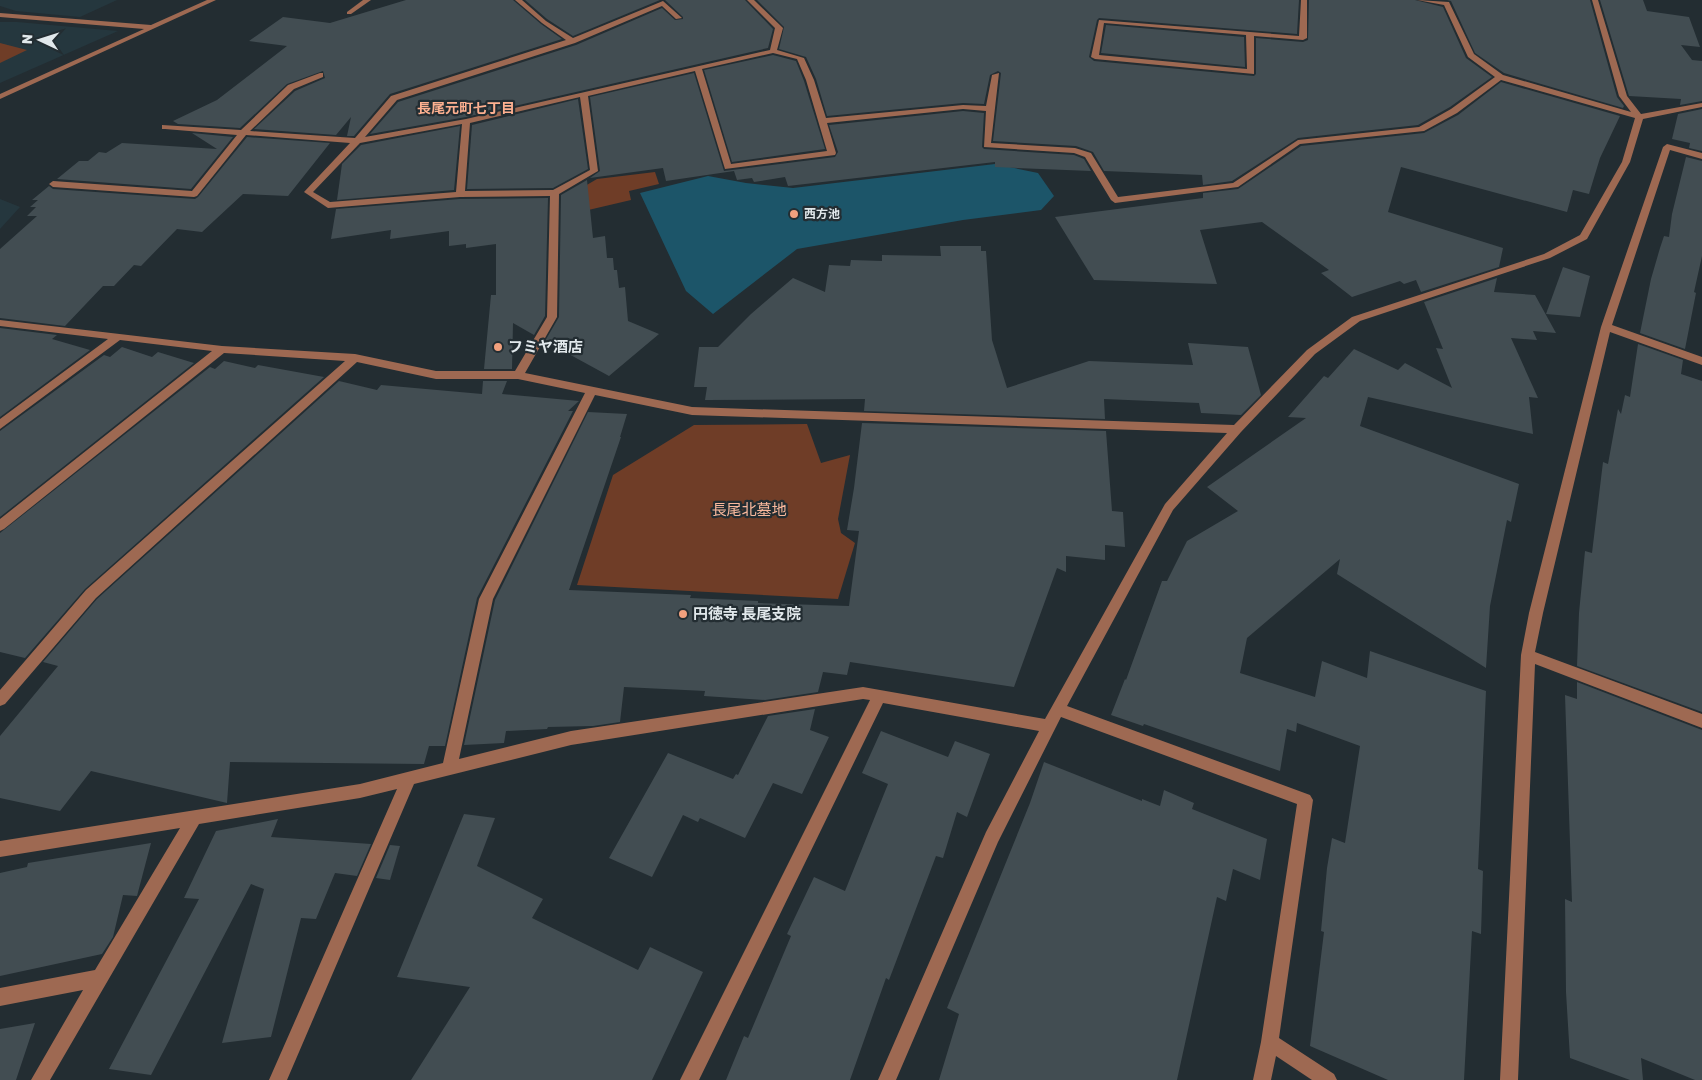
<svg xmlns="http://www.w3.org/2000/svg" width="1702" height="1080" font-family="Rubik,'Noto Sans JP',sans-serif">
<rect width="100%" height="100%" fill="#232d32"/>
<!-- built -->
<g fill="#25373e">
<path d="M 0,0 L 117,0 L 80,17 L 16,11 L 0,6 Z"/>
<path d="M 0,22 L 17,22 L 118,31 L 0,83 Z"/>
<path d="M 0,199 L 20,207 L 0,229 Z"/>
</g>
<!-- green -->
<g fill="#6f3d27">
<path d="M 0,43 L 27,50 L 0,63 Z"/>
<path d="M 655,172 L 659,184 L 629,191 L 631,200 L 567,215 L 573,193 L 597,179 Z"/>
<path d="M 807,424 L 821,463 L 850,455 L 838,519 L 841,533 L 855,543 L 838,599 L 577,585 L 613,475 L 694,425 Z"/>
</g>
<!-- water -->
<path fill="#1c5569" d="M 995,164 L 1038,173 L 1054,196 L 1041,210 L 963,220 L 797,249 L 713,314 L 686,291 L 640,193 L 708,176 L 746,183 L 793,188 Z"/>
<!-- building -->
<g fill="#424d52">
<path d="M 406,0 L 513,0 L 541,24 L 562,39 L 390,94 L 354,136 L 347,136 L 351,117 L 336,135 L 254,129 L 295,91 L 325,78 L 323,71 L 287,84 L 240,128 L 178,124 L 173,121 L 217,100 L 287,46 L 249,41 L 283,17 L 330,23 Z"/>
<path d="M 525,0 L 660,0 L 573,36 L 547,19 Z"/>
<path d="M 665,0 L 745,0 L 773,29 L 768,48 L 466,117 L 370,134 L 398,102 L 576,45 L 662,8 L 675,20 L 683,19 L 683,17 Z"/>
<path d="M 757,0 L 1299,0 L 1297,34 L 1099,18 L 1097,20 L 1089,57 L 1094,61 L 1254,76 L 1256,74 L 1256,38 L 1303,42 L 1308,40 L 1309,0 L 1415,0 L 1443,7 L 1466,58 L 1492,77 L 1450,107 L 1418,125 L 1298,138 L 1232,181 L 1203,185 L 1202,175 L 1104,171 L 1093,152 L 1076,146 L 993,141 L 1001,73 L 998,71 L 990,75 L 984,104 L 963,103 L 827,116 L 816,79 L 806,57 L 779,49 L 784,27 Z"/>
<path d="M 1447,0 L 1590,0 L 1617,97 L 1624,106 L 1623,108 L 1504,73 L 1475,53 L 1451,1 Z"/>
<path d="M 1600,0 L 1643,0 L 1647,11 L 1689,17 L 1700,47 L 1681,45 L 1692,60 L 1702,61 L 1702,101 L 1680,105 L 1681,99 L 1629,96 Z"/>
<path d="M 1106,25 L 1244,37 L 1245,67 L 1101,53 Z"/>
<path d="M 773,55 L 796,61 L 804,81 L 825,149 L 732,162 L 704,70 Z"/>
<path d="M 694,73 L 724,171 L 835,157 L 838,152 L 829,125 L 963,111 L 984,113 L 982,147 L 984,149 L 1074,155 L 1084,159 L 1091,171 L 995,167 L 995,162 L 788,186 L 785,177 L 754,182 L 752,178 L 737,180 L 734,171 L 666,181 L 663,168 L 590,178 L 600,171 L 590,97 Z"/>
<path d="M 1501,82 L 1620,116 L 1600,158 L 1589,194 L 1573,190 L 1567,212 L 1401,167 L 1388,212 L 1503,248 L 1499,267 L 1421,292 L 1416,280 L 1404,284 L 1400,281 L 1352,297 L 1321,273 L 1329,270 L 1262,222 L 1200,230 L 1217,284 L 1094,280 L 1055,217 L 1203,198 L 1203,193 L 1238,189 L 1301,146 L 1424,133 L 1458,115 Z"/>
<path d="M 578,99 L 588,169 L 553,188 L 467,189 L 472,125 Z"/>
<path d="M 1702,109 L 1702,151 L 1689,148 L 1690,143 L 1672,139 L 1678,114 Z"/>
<path d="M 460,126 L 454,190 L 337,200 L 342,164 L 361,145 Z"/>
<path d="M 192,133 L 233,137 L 191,189 L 57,179 L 79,161 L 88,161 L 99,152 L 106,153 L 122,143 L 217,149 Z"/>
<path d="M 247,137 L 330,143 L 288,196 L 243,194 L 202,232 L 177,229 L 141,266 L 134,265 L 114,286 L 103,286 L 65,326 L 0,318 L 0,249 L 37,216 L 27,216 L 36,207 L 30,207 L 38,200 L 32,200 L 49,186 L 53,189 L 195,199 L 198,197 Z"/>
<path d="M 1686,157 L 1702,161 L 1702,256 L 1694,292 L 1696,293 L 1685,349 L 1640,333 L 1651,279 L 1660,248 L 1664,236 L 1669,237 L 1672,214 Z"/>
<path d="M 587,180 L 593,238 L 605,236 L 607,258 L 613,258 L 614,270 L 617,270 L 619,288 L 625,287 L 628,321 L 659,334 L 609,376 L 545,341 L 559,317 L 561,195 Z"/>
<path d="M 548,198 L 545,316 L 534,335 L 513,323 L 512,369 L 484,369 L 491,295 L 496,295 L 496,244 L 466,248 L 466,244 L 449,246 L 449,231 L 390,239 L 391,230 L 331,239 L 336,209 L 460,199 Z"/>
<path d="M 940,246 L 981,246 L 981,251 L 986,251 L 992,340 L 1007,388 L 1089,361 L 1193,365 L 1188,343 L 1248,347 L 1261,395 L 1241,415 L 1201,413 L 1199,403 L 1104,399 L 1105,419 L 864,411 L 865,399 L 705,400 L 707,387 L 694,387 L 699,347 L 718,347 L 751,314 L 793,278 L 825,292 L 829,265 L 850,266 L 851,260 L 882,261 L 882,255 L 941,256 Z"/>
<path d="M 1563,267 L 1590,276 L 1580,317 L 1546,314 Z"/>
<path d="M 1497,278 L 1494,292 L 1535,295 L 1556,333 L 1533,331 L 1537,340 L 1511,338 L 1538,398 L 1529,397 L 1533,434 L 1368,397 L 1360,426 L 1519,484 L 1511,522 L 1507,520 L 1490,606 L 1486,668 L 1337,574 L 1340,559 L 1247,638 L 1240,673 L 1315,697 L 1322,661 L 1367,678 L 1370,651 L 1486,691 L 1478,869 L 1483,871 L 1481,934 L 1472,931 L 1464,1080 L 1388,1080 L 1310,1046 L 1324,932 L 1321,931 L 1327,868 L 1332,838 L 1345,843 L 1360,746 L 1297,723 L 1296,732 L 1287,729 L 1280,771 L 1144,724 L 1143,726 L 1111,715 L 1125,679 L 1126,680 L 1162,581 L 1167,581 L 1187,541 L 1238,511 L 1207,487 L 1306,418 L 1288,417 L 1324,376 L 1328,378 L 1354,349 L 1398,370 L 1405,363 L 1452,388 L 1436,348 L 1443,349 L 1424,302 Z"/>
<path d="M 0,328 L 57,335 L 52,339 L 90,350 L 0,417 Z"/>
<path d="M 1638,344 L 1683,360 L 1681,374 L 1702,381 L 1702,712 L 1577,666 L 1579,613 L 1585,551 L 1592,553 L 1603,462 L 1608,464 L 1618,409 L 1621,414 L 1625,395 L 1630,397 Z"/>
<path d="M 122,347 L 152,357 L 158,352 L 194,363 L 0,517 L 0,431 L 104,355 L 110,357 Z"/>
<path d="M 224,361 L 255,368 L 258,365 L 324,377 L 85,589 L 25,658 L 0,652 L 0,533 L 210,367 L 215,369 Z"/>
<path d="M 339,381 L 377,390 L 381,385 L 482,394 L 483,381 L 507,381 L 502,394 L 579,401 L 568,411 L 573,411 L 477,598 L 445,746 L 429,746 L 424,764 L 230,762 L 227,803 L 91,771 L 60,811 L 0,798 L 0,736 L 58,666 L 43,662 L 97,599 Z"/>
<path d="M 588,412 L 627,414 L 620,437 L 621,437 L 569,590 L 691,595 L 690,598 L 758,601 L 758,603 L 849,606 L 859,531 L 847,530 L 854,488 L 862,423 L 1106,431 L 1112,511 L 1123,512 L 1125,547 L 1105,545 L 1105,560 L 1066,556 L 1066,572 L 1057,568 L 1014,687 L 850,662 L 847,675 L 823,672 L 818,692 L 765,700 L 704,696 L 705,691 L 624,687 L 620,722 L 593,726 L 548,727 L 547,729 L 506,731 L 504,743 L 464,745 L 495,600 Z"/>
<path d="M 1577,682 L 1702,730 L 1702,1080 L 1695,1080 L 1641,1058 L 1643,1080 L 1630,1080 L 1570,1058 L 1566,992 L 1565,899 L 1572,902 L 1565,695 L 1577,699 Z"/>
<path d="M 815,709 L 810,730 L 829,737 L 802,794 L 773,783 L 745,838 L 700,818 L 698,822 L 683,815 L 652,877 L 609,858 L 668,753 L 733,779 L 736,774 L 738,775 L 768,716 Z"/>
<path d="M 881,731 L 948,757 L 955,741 L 990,754 L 967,817 L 957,812 L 943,858 L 936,856 L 889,980 L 886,978 L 850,1080 L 726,1080 L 744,1036 L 748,1038 L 791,936 L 787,934 L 814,877 L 845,891 L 888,784 L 862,773 Z"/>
<path d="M 1044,762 L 1142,801 L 1142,799 L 1160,806 L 1164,790 L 1194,803 L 1192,809 L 1267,839 L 1260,880 L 1233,869 L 1226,901 L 1217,897 L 1177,1080 L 939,1080 L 959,1014 L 947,1008 L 1030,803 Z"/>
<path d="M 464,814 L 495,818 L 477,866 L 543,899 L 532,918 L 638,970 L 650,947 L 703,972 L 652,1080 L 411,1080 L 470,987 L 397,977 Z"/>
<path d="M 278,819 L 271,837 L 371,844 L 357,876 L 335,873 L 316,919 L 301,918 L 271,1037 L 222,1043 L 264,889 L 251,884 L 151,1075 L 109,1069 L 199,899 L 184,898 L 216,831 Z"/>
<path d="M 151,843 L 137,896 L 123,895 L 113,937 L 102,954 L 0,976 L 0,873 L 27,867 L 28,863 Z"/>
<path d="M 390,845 L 400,846 L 390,880 L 376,878 Z"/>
<path d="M 35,1023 L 16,1080 L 0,1080 L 0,1029 Z"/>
</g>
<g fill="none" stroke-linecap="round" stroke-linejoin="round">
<!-- minor -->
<g fill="#9e6952" fill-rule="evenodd">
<path d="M 207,0 L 216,0 L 0,99 L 0,94 L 144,29 L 0,17 L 0,13 L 151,25 Z"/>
<path d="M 363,0 L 371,0 L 351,14 L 347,14 L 347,12 Z"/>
<path d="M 515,0 L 522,0 L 546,21 L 573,38 L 663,1 L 682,18 L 676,19 L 662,6 L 575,43 L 397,100 L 365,137 L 466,119 L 770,50 L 775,28 L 747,0 L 754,0 L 783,28 L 777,50 L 804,58 L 814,80 L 826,118 L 963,105 L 986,106 L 992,75 L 999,73 L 991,143 L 1075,148 L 1091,153 L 1118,197 L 1233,183 L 1298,140 L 1419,127 L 1451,109 L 1495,77 L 1468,57 L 1444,5 L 1417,0 L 1449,2 L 1474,54 L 1503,75 L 1631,112 L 1619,96 L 1592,0 L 1598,0 L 1627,96 L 1641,114 L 1702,103 L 1702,107 L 1643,119 L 1630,162 L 1587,239 L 1550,258 L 1360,321 L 1315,354 L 1241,432 L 1173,510 L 1067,706 L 1310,795 L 1313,800 L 1279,1038 L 1334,1074 L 1337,1080 L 1312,1080 L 1276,1056 L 1271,1080 L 1253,1080 L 1261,1042 L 1297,804 L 1061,717 L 998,842 L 896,1080 L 878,1080 L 986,832 L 1039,731 L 883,703 L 699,1080 L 680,1080 L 870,700 L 863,699 L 571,745 L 414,784 L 287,1080 L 269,1080 L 397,789 L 360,798 L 199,824 L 50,1080 L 31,1080 L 83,990 L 0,1006 L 0,988 L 95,970 L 180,828 L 0,857 L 0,841 L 360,784 L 443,763 L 479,599 L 585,393 L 518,379 L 436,379 L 357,362 L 96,598 L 5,704 L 0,706 L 0,690 L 86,590 L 345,361 L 224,353 L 4,529 L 0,531 L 0,519 L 212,351 L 120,340 L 0,429 L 0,419 L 108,339 L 0,326 L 0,320 L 222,346 L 355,354 L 436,371 L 515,371 L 547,317 L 550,196 L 460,197 L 328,208 L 304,192 L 350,143 L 246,135 L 197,196 L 194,197 L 53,187 L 49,184 L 53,181 L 192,191 L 237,135 L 165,129 L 162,129 L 162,125 L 241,130 L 288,85 L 320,73 L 323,73 L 323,77 L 294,89 L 250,131 L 355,138 L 391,96 L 566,40 L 542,23 ZM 773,53 L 797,59 L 806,80 L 827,151 L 731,164 L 702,69 ZM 695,71 L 725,169 L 835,155 L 836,153 L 827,123 L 963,109 L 986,111 L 984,147 L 1074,153 L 1085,157 L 1111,200 L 1115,203 L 1238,187 L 1300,144 L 1424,131 L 1457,113 L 1501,80 L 1635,118 L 1622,162 L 1580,235 L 1544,254 L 1352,317 L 1307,350 L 1234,425 L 692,407 L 525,373 L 557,317 L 559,194 L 598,171 L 588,96 ZM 580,97 L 590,170 L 553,190 L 465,191 L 470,123 ZM 462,124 L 456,192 L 330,202 L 313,192 L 360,143 ZM 595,395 L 692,415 L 1227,433 L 1165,504 L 1045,719 L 863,687 L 571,731 L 459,759 L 493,599 Z"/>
<path d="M 1301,0 L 1307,0 L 1307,38 L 1303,40 L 1254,36 L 1254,74 L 1095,59 L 1091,57 L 1099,20 L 1299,36 ZM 1104,23 L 1246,35 L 1247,69 L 1099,55 Z"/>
<path d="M 1667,144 L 1702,153 L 1702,159 L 1670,150 L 1612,325 L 1702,357 L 1702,365 L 1610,332 L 1543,613 L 1535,652 L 1702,714 L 1702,728 L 1535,664 L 1518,1080 L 1500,1080 L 1521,655 L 1529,613 L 1601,327 L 1663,147 Z"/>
</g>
</g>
<!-- markers -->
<g fill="#f2a17e" stroke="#232d32" stroke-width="2">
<circle cx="794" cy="214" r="5"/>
<circle cx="498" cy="347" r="5"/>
<circle cx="683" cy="614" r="5"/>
</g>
<g text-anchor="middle" stroke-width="4.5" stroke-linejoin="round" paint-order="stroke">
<!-- far-poi labels -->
<g font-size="12" font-weight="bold" fill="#e1e8eb" stroke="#232d32" text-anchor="start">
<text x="804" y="218">西方池</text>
</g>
<!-- far-neighbourhood labels -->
<g font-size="14" font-weight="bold" fill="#fdb090" stroke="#232d32">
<text x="466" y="113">長尾元町七丁目</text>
</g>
<!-- poi labels -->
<g font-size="15" font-weight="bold" fill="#e1e8eb" stroke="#232d32" text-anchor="start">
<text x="508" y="352">フミヤ酒店</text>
<text x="693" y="619">円徳寺 長尾支院</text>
</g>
<!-- park labels -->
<g font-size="15" fill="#f9b89c" stroke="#232d32">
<text x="749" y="515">長尾北墓地</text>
</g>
</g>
<!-- north arrow -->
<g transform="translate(40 40) rotate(274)" stroke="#232d32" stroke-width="4" paint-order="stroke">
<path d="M0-4L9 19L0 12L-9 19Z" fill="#e1e8eb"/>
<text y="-8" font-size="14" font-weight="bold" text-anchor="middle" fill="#e1e8eb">N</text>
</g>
</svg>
